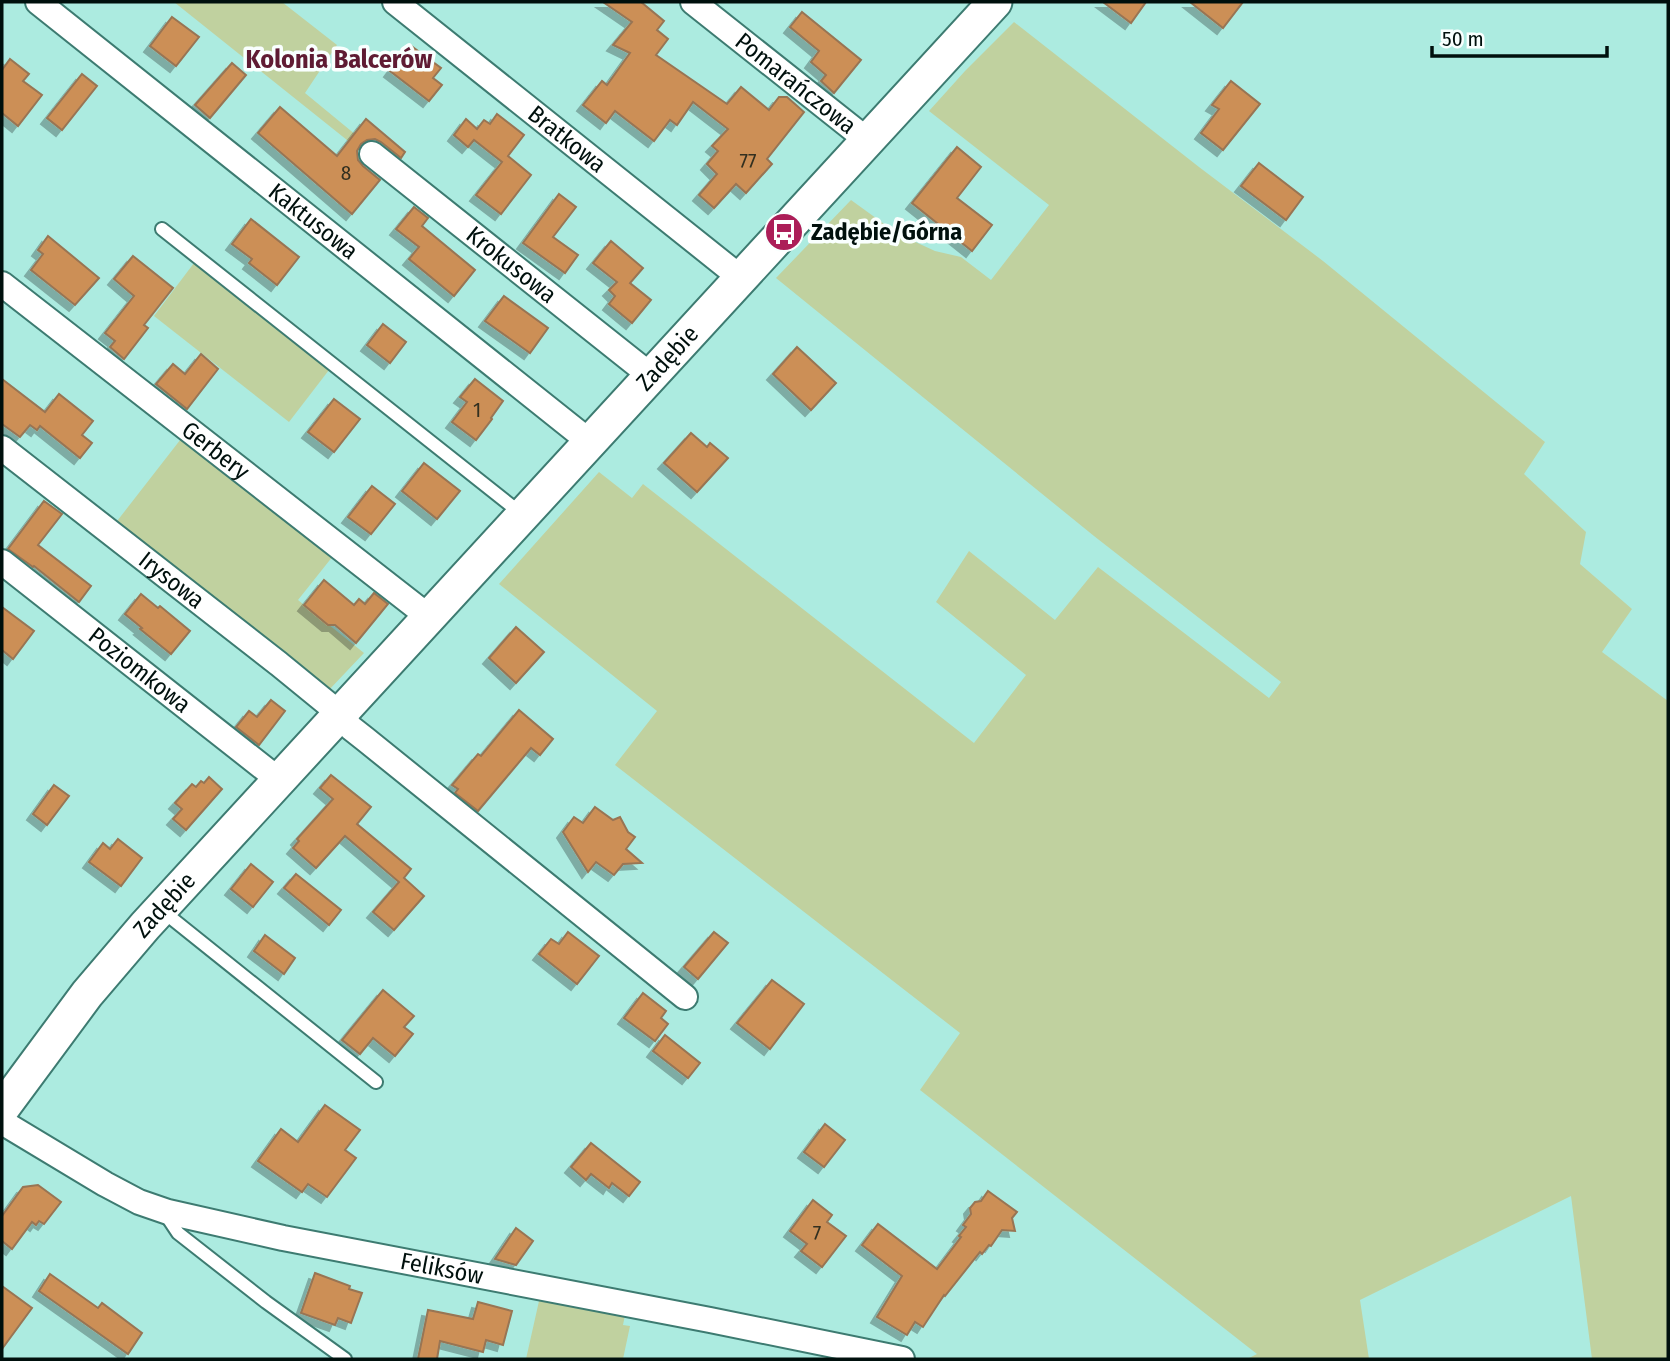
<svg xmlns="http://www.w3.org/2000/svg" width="1670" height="1361" font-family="'Fira Sans Condensed',sans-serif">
<defs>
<filter id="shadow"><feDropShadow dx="-6" dy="6" stdDeviation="0" flood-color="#0004"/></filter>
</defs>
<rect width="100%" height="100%" fill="#acebe0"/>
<!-- green -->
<g fill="#c0d19f">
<path d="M 174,2 L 282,2 L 337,45 L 305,93 L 373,149 L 367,156 Z"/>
<path d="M 1014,22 L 1199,167 L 1323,261 L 1545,442 L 1524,474 L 1586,532 L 1580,564 L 1632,609 L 1602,652 L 1668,701 L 1668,1359 L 1592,1359 L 1571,1196 L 1360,1300 L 1369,1359 L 1247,1359 L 1257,1354 L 920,1090 L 960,1033 L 615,765 L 657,711 L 499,584 L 599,472 L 632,498 L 643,484 L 974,743 L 1026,675 L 936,602 L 969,551 L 1055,620 L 1098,567 L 1269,698 L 1281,682 L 1094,536 L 776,278 L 851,200 L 898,234 L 935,251 L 961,257 L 991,280 L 1049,205 L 929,111 L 965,71 Z"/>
<path d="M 194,263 L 329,370 L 289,422 L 154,316 Z"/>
<path d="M 184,435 L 337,551 L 298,600 L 364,653 L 328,691 L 114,525 Z"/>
<path d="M 539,1301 L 625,1315 L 623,1325 L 630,1326 L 623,1359 L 526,1359 Z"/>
</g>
<!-- building -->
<g fill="#cc8f57" stroke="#987453" stroke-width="2" filter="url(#shadow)">
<path d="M 603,2 L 641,2 L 664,21 L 657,30 L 668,39 L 656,55 L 727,104 L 741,87 L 769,110 L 779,97 L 787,97 L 804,112 L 767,159 L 772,164 L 746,193 L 736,184 L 714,208 L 699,195 L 717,174 L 707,164 L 718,151 L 712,146 L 728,129 L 693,102 L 677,125 L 670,120 L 654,141 L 615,111 L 606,123 L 583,105 L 602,81 L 607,85 L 630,53 L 613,45 L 632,22 Z"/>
<path d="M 1103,2 L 1146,2 L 1131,23 Z"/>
<path d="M 1190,2 L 1243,2 L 1223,28 Z"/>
<path d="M 802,12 L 861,60 L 834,93 L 821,81 L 826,75 L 811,62 L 819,51 L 790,27 Z"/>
<path d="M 172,17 L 199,37 L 176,66 L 150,46 Z"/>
<path d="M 410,45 L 441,68 L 433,78 L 442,85 L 429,101 L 390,71 Z"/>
<path d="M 10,59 L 29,74 L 23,81 L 42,95 L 18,126 L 2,113 L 2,70 Z"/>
<path d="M 232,63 L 246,75 L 210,118 L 195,105 Z"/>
<path d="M 82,74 L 97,86 L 62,130 L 47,118 Z"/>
<path d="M 1231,81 L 1260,104 L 1223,150 L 1201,133 L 1219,109 L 1212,105 Z"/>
<path d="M 280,107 L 337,156 L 366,119 L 405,152 L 401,158 L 381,142 L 375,139 L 367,140 L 361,144 L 357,151 L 358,160 L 363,166 L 380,180 L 352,214 L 258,133 Z"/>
<path d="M 497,114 L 524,135 L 508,156 L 531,175 L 501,214 L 476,195 L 502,162 L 474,140 L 468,147 L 454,135 L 466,119 L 477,129 L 484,120 L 490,124 Z"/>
<path d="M 957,147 L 981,167 L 957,198 L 992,225 L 972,251 L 912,203 Z"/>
<path d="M 1259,163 L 1303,197 L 1286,220 L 1241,186 Z"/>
<path d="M 559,194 L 576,207 L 553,237 L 578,255 L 565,273 L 523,243 Z"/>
<path d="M 414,207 L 428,218 L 422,226 L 475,270 L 454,296 L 409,259 L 419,247 L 396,229 Z"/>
<path d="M 251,219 L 299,257 L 277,285 L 249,263 L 252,259 L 232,244 Z"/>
<path d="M 48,236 L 99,278 L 75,305 L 31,270 L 43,254 L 38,250 Z"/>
<path d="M 611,241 L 643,268 L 630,283 L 651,300 L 632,323 L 609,304 L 615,296 L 609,290 L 617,282 L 593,263 Z"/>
<path d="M 133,256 L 173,288 L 144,325 L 148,328 L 124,359 L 110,347 L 115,341 L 105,333 L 134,296 L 114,279 Z"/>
<path d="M 504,296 L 548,328 L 530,353 L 485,321 Z"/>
<path d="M 383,324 L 406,342 L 390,363 L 367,345 Z"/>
<path d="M 797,347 L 836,383 L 811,410 L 773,374 Z"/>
<path d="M 201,354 L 218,369 L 187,409 L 156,384 L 173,364 L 185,374 Z"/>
<path d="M 2,379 L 45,412 L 59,394 L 93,421 L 82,435 L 92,443 L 80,458 L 40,426 L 37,430 L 30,425 L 20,437 L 2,424 Z"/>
<path d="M 475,379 L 503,401 L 491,418 L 492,419 L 476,440 L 452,422 L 467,402 L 460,397 Z"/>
<path d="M 334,399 L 360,419 L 334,452 L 308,432 Z"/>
<path d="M 691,433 L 707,447 L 710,443 L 728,458 L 697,492 L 664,463 Z"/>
<path d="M 424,463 L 460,491 L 437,519 L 402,491 Z"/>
<path d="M 372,486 L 395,504 L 371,534 L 348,517 Z"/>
<path d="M 44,501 L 62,514 L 38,545 L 91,586 L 79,602 L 34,566 L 33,567 L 8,549 Z"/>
<path d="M 324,580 L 354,605 L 359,599 L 365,604 L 374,593 L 388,604 L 356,643 L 335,625 L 328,625 L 304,605 Z"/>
<path d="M 141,594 L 158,608 L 160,606 L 190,631 L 171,654 L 140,629 L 142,628 L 125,614 Z"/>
<path d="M 2,607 L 34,631 L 13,659 L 2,650 Z"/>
<path d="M 516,627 L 544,652 L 516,683 L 489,658 Z"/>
<path d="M 271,700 L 285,711 L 259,745 L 236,727 L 249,711 L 257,717 Z"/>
<path d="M 519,710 L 553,739 L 540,755 L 531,748 L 478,811 L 455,793 L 458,789 L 452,785 L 478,754 L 481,756 Z"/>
<path d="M 331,775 L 371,807 L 357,824 L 411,869 L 404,878 L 424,896 L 394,930 L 373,912 L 399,882 L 345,836 L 316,868 L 293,848 L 299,841 L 297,839 L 333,799 L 320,788 Z"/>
<path d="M 209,777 L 222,789 L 186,830 L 173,819 L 182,809 L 175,803 L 192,784 L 196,787 L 201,781 L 204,783 Z"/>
<path d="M 54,785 L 69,796 L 47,825 L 33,814 Z"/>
<path d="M 595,807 L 613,820 L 620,817 L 628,832 L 635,837 L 626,849 L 642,863 L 623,864 L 614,875 L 596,862 L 588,872 L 563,832 L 574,817 L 583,823 Z"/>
<path d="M 118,839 L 142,858 L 121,886 L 89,862 L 103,843 L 110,849 Z"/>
<path d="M 251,864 L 273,882 L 253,907 L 231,889 Z"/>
<path d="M 296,874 L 341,910 L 329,925 L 284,888 Z"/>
<path d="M 568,932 L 599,956 L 577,984 L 539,954 L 551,939 L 559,944 Z"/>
<path d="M 714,932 L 728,943 L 698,979 L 684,967 Z"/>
<path d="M 265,935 L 295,958 L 284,974 L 254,951 Z"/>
<path d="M 772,980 L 804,1004 L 770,1049 L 737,1023 Z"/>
<path d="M 383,990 L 414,1016 L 404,1027 L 413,1034 L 395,1056 L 373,1038 L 360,1054 L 342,1040 Z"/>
<path d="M 643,993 L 666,1011 L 661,1018 L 668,1024 L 655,1041 L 624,1018 Z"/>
<path d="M 665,1035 L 700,1063 L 688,1078 L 653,1051 Z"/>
<path d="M 325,1105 L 360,1130 L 345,1150 L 356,1158 L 327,1197 L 308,1184 L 302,1192 L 258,1161 L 281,1129 L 298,1142 Z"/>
<path d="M 825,1124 L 845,1140 L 824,1167 L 804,1152 Z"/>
<path d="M 591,1143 L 640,1182 L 629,1196 L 612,1183 L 609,1188 L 591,1174 L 586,1180 L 571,1167 Z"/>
<path d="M 38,1185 L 61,1202 L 44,1224 L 39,1221 L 36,1225 L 32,1222 L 12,1249 L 2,1241 L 2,1216 L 23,1187 Z"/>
<path d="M 988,1191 L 1017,1212 L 1012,1218 L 1015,1231 L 1002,1230 L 991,1246 L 989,1245 L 982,1254 L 980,1252 L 945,1296 L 944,1295 L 923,1327 L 915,1322 L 907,1335 L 877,1317 L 902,1276 L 862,1245 L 878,1224 L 937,1269 L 961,1237 L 959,1236 L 966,1227 L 963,1225 L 971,1214 L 970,1208 L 975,1202 L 981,1201 Z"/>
<path d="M 813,1200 L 832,1215 L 827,1222 L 846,1236 L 822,1267 L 801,1251 L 807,1244 L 790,1231 Z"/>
<path d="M 516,1228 L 533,1241 L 516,1265 L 495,1259 Z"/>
<path d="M 315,1273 L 350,1286 L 349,1289 L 362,1293 L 351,1323 L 338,1318 L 335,1325 L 301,1313 Z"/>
<path d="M 50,1274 L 98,1308 L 102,1303 L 142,1333 L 128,1354 L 39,1291 Z"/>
<path d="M 2,1286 L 32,1308 L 2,1349 Z"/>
<path d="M 478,1302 L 512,1311 L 503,1345 L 486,1340 L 483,1352 L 440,1341 L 437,1359 L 418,1359 L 428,1310 L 473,1319 Z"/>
</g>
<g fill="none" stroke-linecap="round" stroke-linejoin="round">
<defs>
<g id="lane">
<path d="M 162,229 L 523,515"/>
<path d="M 160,909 L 376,1082"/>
<path d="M 168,1212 L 170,1221 L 178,1233 L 266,1302 L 345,1359"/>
</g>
<g id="street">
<path id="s1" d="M 38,2 L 590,442"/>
<path id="s2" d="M 395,2 L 741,278"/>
<path id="s3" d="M 693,2 L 867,140"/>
<path id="s4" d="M 372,154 L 650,375"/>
<path id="s5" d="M 2,284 L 429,617"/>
<path id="s6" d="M 2,448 L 279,664 L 339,713 L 351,728 L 365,739 L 685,997"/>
<path id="s7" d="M 2,562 L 279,780"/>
<path id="s8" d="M 2,1122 L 105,1184 L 139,1202 L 168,1212 L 283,1238 L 710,1320 L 902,1359"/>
</g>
<g id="secondary">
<path id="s9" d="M 2,1109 L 87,994 L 145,926 L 995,2"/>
</g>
</defs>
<!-- lane casing -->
<use href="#lane" stroke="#3d7b71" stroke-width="16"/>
<!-- street casing -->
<use href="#street" stroke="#3d7b71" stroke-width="28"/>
<!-- secondary casing -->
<use href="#secondary" stroke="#3d7b71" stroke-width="37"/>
<!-- lane -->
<use href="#lane" stroke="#fff" stroke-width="12"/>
<!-- street -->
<use href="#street" stroke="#fff" stroke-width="24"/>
<!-- secondary -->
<use href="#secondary" stroke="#fff" stroke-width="33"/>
</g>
<!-- icons -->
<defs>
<symbol id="bus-disc" viewBox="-11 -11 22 22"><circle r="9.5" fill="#ac1e58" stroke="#f9fffe"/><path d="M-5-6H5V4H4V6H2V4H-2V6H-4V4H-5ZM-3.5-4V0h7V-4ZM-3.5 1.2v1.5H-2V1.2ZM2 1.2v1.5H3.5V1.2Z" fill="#fff"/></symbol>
</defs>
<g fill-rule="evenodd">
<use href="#bus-disc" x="762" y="210" width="44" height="44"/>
</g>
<g text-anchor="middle" stroke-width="7" stroke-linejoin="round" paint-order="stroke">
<!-- number labels -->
<g font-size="21" fill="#333020">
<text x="748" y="168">77</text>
<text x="346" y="180">8</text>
<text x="477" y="417">1</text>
<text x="817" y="1240">7</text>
</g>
<!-- street labels -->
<g font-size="24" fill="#00100d" stroke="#f9fffe">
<text dy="8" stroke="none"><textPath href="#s3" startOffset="131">Pomarańczowa</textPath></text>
<text dy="8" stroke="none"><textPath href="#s2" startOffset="220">Bratkowa</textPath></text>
<text dy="8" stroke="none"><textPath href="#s1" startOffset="352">Kaktusowa</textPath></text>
<text dy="8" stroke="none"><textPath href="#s4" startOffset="178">Krokusowa</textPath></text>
<text dy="8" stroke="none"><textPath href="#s9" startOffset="1004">Zadębie</textPath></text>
<text dy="8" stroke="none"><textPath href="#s5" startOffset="271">Gerbery</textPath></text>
<text dy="8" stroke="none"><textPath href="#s6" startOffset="215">Irysowa</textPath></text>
<text dy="8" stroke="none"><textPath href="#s7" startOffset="175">Poziomkowa</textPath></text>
<text dy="8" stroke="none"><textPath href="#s9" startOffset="261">Zadębie</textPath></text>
<text dy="8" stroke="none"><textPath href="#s8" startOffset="469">Feliksów</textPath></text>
</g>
<!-- poi labels -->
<g font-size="24" font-weight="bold" fill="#00100d" stroke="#f9fffe" text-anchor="start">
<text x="811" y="240">Zadębie/Górna</text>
</g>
<!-- neighbourhood labels -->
<g font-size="26" font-weight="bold" fill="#5f1b33" stroke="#f9fffe">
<text x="339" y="68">Kolonia Balcerów</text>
</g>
</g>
<!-- border -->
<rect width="1670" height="1361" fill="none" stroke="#00100d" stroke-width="7"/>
<!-- scale -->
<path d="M1432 46v10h175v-10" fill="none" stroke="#00100d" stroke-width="3.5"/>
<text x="1442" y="46" font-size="21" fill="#00100d" stroke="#f9fffe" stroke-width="5" paint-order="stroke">50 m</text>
</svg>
